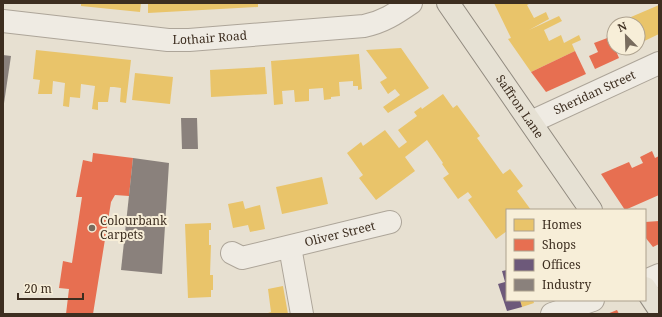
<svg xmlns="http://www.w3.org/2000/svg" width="662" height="317" font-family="'Noto Serif',serif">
<rect width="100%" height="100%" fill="#e7e0d1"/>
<!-- homes -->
<g fill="#e9c46a">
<path d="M 81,3 L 141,3 L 140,12 L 81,6 Z"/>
<path d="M 148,3 L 258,3 L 258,7 L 148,13 Z"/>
<path d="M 494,3 L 531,3 L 527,5 L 534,18 L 546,12 L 549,19 L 529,30 L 559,16 L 562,21 L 544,30 L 549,41 L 561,35 L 564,43 L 579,35 L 581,40 L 572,44 L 575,51 L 531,72 L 508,39 L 511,38 Z"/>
<path d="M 659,5 L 659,34 L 638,44 L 638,24 L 625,24 L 624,20 Z"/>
<path d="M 401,48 L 429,88 L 388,113 L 383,107 L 400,95 L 395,89 L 388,94 L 380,82 L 387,78 L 366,50 Z"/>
<path d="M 36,50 L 131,60 L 126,103 L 120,102 L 121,88 L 114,87 L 110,87 L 108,102 L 98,102 L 98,110 L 92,109 L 95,86 L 81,84 L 80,98 L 70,97 L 69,107 L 63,106 L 65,83 L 53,81 L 52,94 L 38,94 L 40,80 L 33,79 Z"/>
<path d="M 359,54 L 362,89 L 358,90 L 358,86 L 353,86 L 353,81 L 339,82 L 340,96 L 331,97 L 331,99 L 324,100 L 323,88 L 309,89 L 309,101 L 295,102 L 294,90 L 282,91 L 283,104 L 274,105 L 271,61 Z"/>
<path d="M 265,67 L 267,94 L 211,97 L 210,70 Z"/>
<path d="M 135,73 L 173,77 L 170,104 L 132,100 Z"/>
<path d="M 443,94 L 453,108 L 457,105 L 480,136 L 477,138 L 503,174 L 510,169 L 523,186 L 517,191 L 531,210 L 507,210 L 507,231 L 496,239 L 468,200 L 472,197 L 468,192 L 458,199 L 443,178 L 449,174 L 442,164 L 443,163 L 427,140 L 405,157 L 415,171 L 376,200 L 359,178 L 363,175 L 347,153 L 361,142 L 363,146 L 385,130 L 399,148 L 407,142 L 398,130 L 417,116 L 414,112 L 421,107 L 422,109 Z"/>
<path d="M 322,177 L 328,204 L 282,214 L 276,187 Z"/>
<path d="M 243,201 L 245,209 L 260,205 L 265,229 L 250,232 L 248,225 L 233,228 L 228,204 Z"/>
<path d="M 211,223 L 211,230 L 209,230 L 209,245 L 211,245 L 210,275 L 213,275 L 213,290 L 211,290 L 211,297 L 188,298 L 185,224 Z"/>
<path d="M 283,286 L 288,314 L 265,314 L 271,312 L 268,289 Z"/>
<path d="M 520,300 L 533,300 L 534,303 L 522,307 Z"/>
</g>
<!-- shops -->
<g fill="#e76f51">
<path d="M 610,37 L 619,58 L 595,69 L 589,56 L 598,52 L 594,43 Z"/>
<path d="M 575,51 L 586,74 L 546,92 L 531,72 Z"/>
<path d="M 652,151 L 655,158 L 659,156 L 659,195 L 625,210 L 601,174 L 629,162 L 632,168 L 643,163 L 640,157 Z"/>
<path d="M 93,153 L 133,158 L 129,196 L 115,195 L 111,202 L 93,314 L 66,314 L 69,289 L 59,288 L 63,261 L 72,263 L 82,197 L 76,197 L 83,160 L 92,162 Z"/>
<path d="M 659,221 L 659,244 L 653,247 L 645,237 L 645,222 Z"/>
<path d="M 617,310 L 619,314 L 607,314 Z"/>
</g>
<!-- offices -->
<path fill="#6d597a" d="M 507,270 L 507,300 L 520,300 L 522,307 L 507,311 L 498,284 L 505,282 L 502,271 Z"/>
<!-- industry -->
<g fill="#8a817c">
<path d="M 3,55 L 11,56 L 3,110 Z"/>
<path d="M 181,118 L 197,118 L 198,149 L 182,149 Z"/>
<path d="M 133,158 L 169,163 L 162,274 L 121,270 Z"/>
</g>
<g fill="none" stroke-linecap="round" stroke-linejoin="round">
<defs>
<g id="minor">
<path id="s1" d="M 3,21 L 168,40 L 189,40 L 364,26 C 383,22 395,14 411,3"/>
<path id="s2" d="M 531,122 L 659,63"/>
<path d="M 290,247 L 302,314"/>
<path id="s3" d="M 232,253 L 242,258 L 390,222"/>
<path d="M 645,281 L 659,275"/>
<path d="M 552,314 L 593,300"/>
</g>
<g id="major">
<path id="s4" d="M 448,3 L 591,210"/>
<path d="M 645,288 L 659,309"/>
</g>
</defs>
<!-- minor casing -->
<use href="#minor" stroke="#ada599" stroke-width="24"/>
<!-- major casing -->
<use href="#major" stroke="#928b80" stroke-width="24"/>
<!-- minor -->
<use href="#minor" stroke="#efebe3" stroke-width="22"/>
<!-- major -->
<use href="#major" stroke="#e6e1d4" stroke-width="22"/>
</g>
<!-- markers -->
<circle fill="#786c5e" stroke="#f7eed8" stroke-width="1.5" cx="92" cy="228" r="4"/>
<g text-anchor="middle" stroke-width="4" stroke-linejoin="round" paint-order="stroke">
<!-- street labels -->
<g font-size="12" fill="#3d2e20" stroke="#f7eed8">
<text dy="4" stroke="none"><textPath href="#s1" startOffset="208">Lothair Road</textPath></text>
<text dy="4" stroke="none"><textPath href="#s2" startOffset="70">Sheridan Street</textPath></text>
<text dy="4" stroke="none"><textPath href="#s4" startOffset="126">Saffron Lane</textPath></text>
<text dy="4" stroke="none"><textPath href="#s3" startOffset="112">Oliver Street</textPath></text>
</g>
<!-- poi labels -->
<g font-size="12" fill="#3d2e20" stroke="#f7eed8" text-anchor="start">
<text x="100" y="225">Colourbank<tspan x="100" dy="14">Carpets</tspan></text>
</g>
</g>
<!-- border -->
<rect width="662" height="317" fill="none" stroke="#3d2e20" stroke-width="8"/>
<!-- legend -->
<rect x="506" y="209" width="140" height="92" fill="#f7eed8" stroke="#ada18e"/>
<rect x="514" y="219" width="20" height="12" fill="#e9c46a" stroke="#ada18e"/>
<text x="542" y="229" font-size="12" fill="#3d2e20">Homes</text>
<rect x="514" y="239" width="20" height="12" fill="#e76f51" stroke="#ada18e"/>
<text x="542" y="249" font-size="12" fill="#3d2e20">Shops</text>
<rect x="514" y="259" width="20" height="12" fill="#6d597a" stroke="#ada18e"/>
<text x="542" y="269" font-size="12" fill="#3d2e20">Offices</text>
<rect x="514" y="279" width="20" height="12" fill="#8a817c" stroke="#ada18e"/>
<text x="542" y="289" font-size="12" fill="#3d2e20">Industry</text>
<!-- north arrow -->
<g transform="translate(626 36) rotate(337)"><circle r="19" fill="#f7eed8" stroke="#ada18e"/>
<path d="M0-3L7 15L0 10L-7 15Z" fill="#786c5e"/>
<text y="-6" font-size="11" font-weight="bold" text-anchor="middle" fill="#3d2e20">N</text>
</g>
<!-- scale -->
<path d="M18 293v6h65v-6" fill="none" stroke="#3d2e20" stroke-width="2"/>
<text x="24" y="293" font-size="12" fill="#3d2e20" stroke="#f7eed8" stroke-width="3" paint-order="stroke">20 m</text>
</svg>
